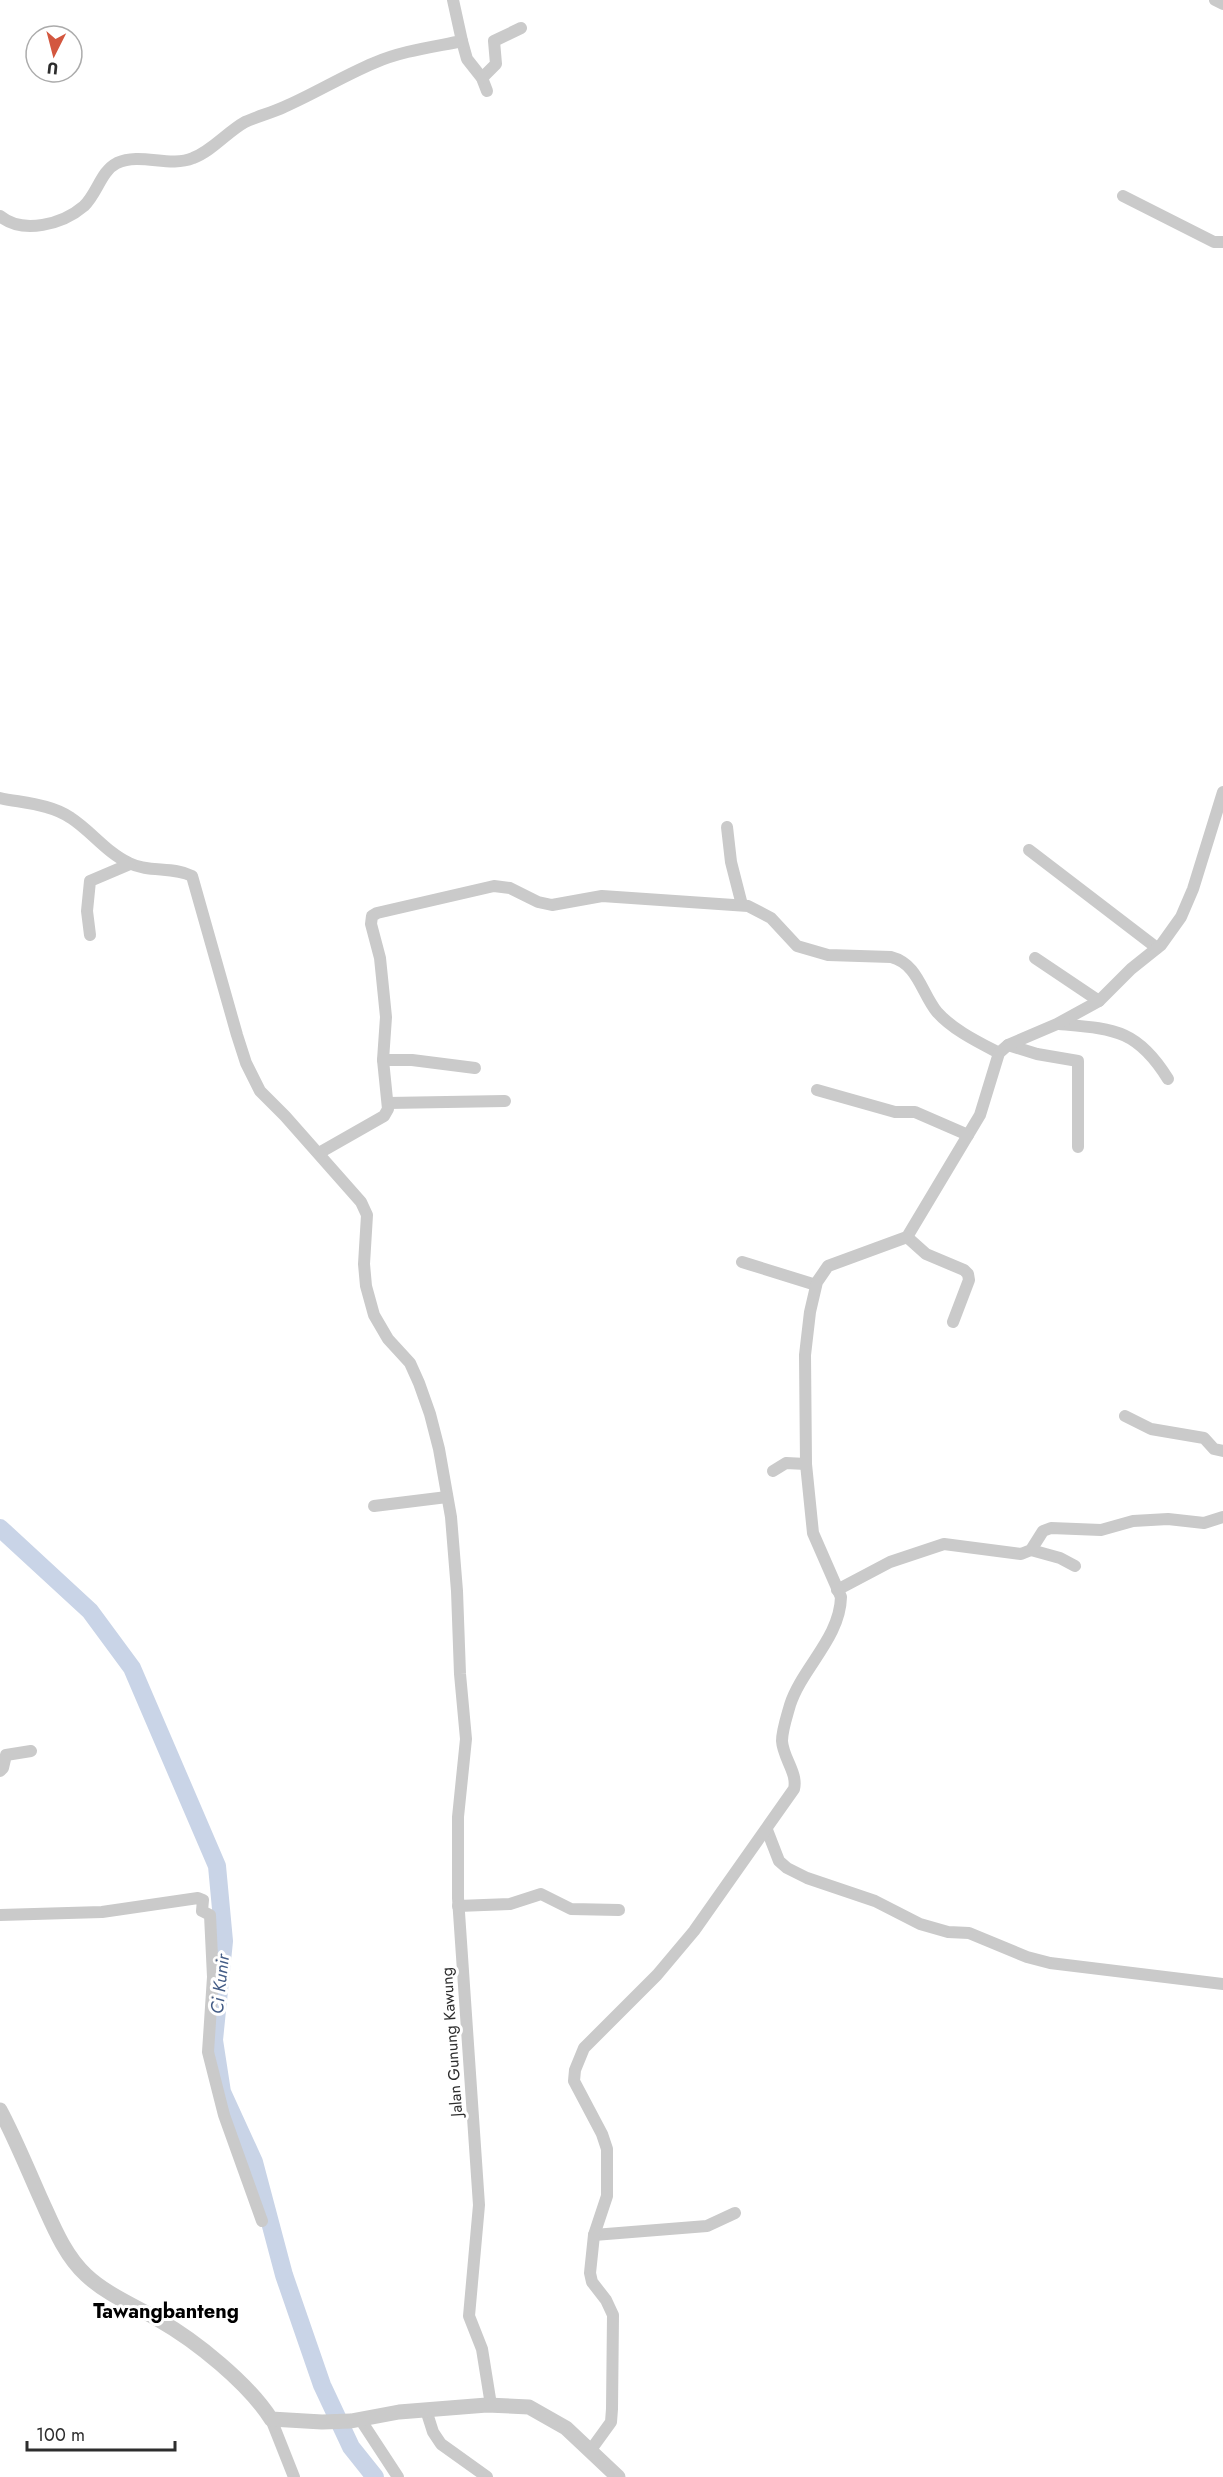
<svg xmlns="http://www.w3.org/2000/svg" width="1223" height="2477" font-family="Jost,sans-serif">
<rect width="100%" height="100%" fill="#fff"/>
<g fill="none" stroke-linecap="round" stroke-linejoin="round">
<!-- river -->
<path stroke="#c9d4e7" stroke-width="18" d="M 0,1528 L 90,1611 L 132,1668 L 217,1866 L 224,1941 L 214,2040 L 222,2092 L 254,2162 L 284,2275 L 322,2385 L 351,2447 L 375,2477"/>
<!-- minor -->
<g stroke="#cacaca" stroke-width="12">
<path d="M 1215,0 L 1223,4"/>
<path d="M 462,41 L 467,59 L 482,78 L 487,91"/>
<path d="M 482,78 L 496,64 L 494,41 L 521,28"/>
<path d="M 1123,196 L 1214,242 L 1223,242"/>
<path d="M 0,216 C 23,235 63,224 84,206 C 97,194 101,171 117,163 C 141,152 169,168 193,158 C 212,151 227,132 245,122 C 258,116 271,113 284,107 C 314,94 343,76 374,63 C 401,51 433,47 462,41 L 453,0"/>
<path d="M 0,798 C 23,803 51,804 71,818 C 91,831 107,853 129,863 C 149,873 173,866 192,876 L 237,1035 L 246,1063 L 260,1091 L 285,1116 L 361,1202 L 367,1215 L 364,1264 L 366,1286 L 374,1315 L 388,1339 L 410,1363 L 419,1383 L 430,1414 L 439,1449 L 451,1517 L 457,1591 L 460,1674 L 466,1739 L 458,1817 L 458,1898 L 479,2205 L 469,2316 L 482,2349 L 491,2405"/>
<path d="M 727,827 L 731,862 L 742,905"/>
<path d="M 1029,850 L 1157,948"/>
<path d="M 90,935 L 87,911 L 90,881 L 130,864"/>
<path d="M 1035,958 L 1099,1001"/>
<path d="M 1059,1024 C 1114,1029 1137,1029 1168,1079"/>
<path d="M 1008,1045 L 1037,1054 L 1078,1061 L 1078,1147"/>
<path d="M 383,1060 L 412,1060 L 475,1068"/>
<path d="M 817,1090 L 895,1112 L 915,1112 L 968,1135"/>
<path d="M 388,1103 L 505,1101"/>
<path d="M 319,1153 L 384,1116 L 388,1109 L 383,1060 L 386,1017 L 380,958 L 371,924 L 372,916 L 377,913 L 494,886 L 510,888 L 538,902 L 552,905 L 602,896 L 748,906 L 771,918 L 797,946 L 828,955 L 891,957 C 918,964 921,992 937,1012 C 953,1030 978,1042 999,1053"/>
<path d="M 907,1237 L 926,1254 L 964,1270 L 968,1274 L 969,1280 L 953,1322"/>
<path d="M 742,1262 L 816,1285"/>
<path d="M 1125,1416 L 1151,1429 L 1204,1438 L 1214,1449 L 1223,1451"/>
<path d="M 773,1471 L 786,1463 L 806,1464"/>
<path d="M 374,1506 L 447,1497"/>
<path d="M 1031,1550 L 1060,1558 L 1075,1566"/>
<path d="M 837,1590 L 890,1562 L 944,1544 L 1021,1554 L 1031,1550 L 1043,1531 L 1051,1528 L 1101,1530 L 1133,1521 L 1168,1519 L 1204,1523 L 1223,1517"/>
<path d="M 0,1771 L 3,1768 L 6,1755 L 31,1751"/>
<path d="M 767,1830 L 779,1861 L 787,1868 L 807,1878 L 875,1901 L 920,1924 L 948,1932 L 969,1933 L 1027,1957 L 1050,1963 L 1223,1984"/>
<path d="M 458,1906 L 510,1904 L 541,1894 L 571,1909 L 619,1910"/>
<path d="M 0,1915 L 102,1912 L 198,1898 L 203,1900 L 202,1911 L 210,1915 L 213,1977 L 208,2052 L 224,2115 L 262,2221"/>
<path d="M 594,2235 L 707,2226 L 735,2213"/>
<path d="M 426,2410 L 433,2432 L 441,2444 L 487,2477"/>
<path d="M 271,2419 L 294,2477"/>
<path d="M 360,2419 L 398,2477"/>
<path d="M 590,2451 L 611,2422 L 612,2409 L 613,2315 L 606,2300 L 592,2282 L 590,2273 L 594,2235 L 607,2196 L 607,2149 L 602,2134 L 574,2081 L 575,2070 L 584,2048 L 657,1975 L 694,1931 L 794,1789 C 798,1773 783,1758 782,1741 C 782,1730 787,1716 790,1705 C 802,1668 840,1638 841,1597 L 813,1533 L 806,1464 L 805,1355 L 810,1312 L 817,1282 L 828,1266 L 907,1237 L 980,1115 L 999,1053 L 1008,1045 L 1057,1024 L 1099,1001 L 1131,969 L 1161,945 L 1181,917 L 1193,889 L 1223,792"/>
</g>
<!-- tertiary -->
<path stroke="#cacaca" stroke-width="15" d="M 0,2110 C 15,2138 27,2168 40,2197 C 52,2223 64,2255 86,2275 C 106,2294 135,2306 159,2320 C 196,2341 248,2383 271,2419 L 322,2422 L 351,2421 L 399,2412 L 487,2405 L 529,2407 L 566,2428 L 618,2477"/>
</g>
<g text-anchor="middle" stroke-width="6" stroke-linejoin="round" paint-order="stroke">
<!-- street labels -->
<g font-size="16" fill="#2d2d2d" stroke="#fff">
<text transform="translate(451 2042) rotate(-94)" y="6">Jalan Gunung Kawung</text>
</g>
<!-- water labels -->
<g font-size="18" font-style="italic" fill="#435c86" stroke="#fff">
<text transform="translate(220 1984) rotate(-84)" y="6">Ci Kunir</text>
</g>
<!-- quarter labels -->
<g font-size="20" font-weight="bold" fill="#000" stroke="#fff">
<text x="166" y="2318">Tawangbanteng</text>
</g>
</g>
<!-- north arrow -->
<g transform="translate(54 54) rotate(186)"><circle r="28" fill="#ffffff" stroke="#ababab" stroke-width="1.5"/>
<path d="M0-4.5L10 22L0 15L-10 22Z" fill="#d3573f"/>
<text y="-9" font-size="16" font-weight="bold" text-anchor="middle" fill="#2d2d2d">U</text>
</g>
<!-- scale -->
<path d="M27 2441v9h148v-9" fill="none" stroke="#2d2d2d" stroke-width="3"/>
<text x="36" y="2441" font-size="18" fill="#2d2d2d" stroke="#ffffff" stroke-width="4.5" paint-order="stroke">100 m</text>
</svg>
